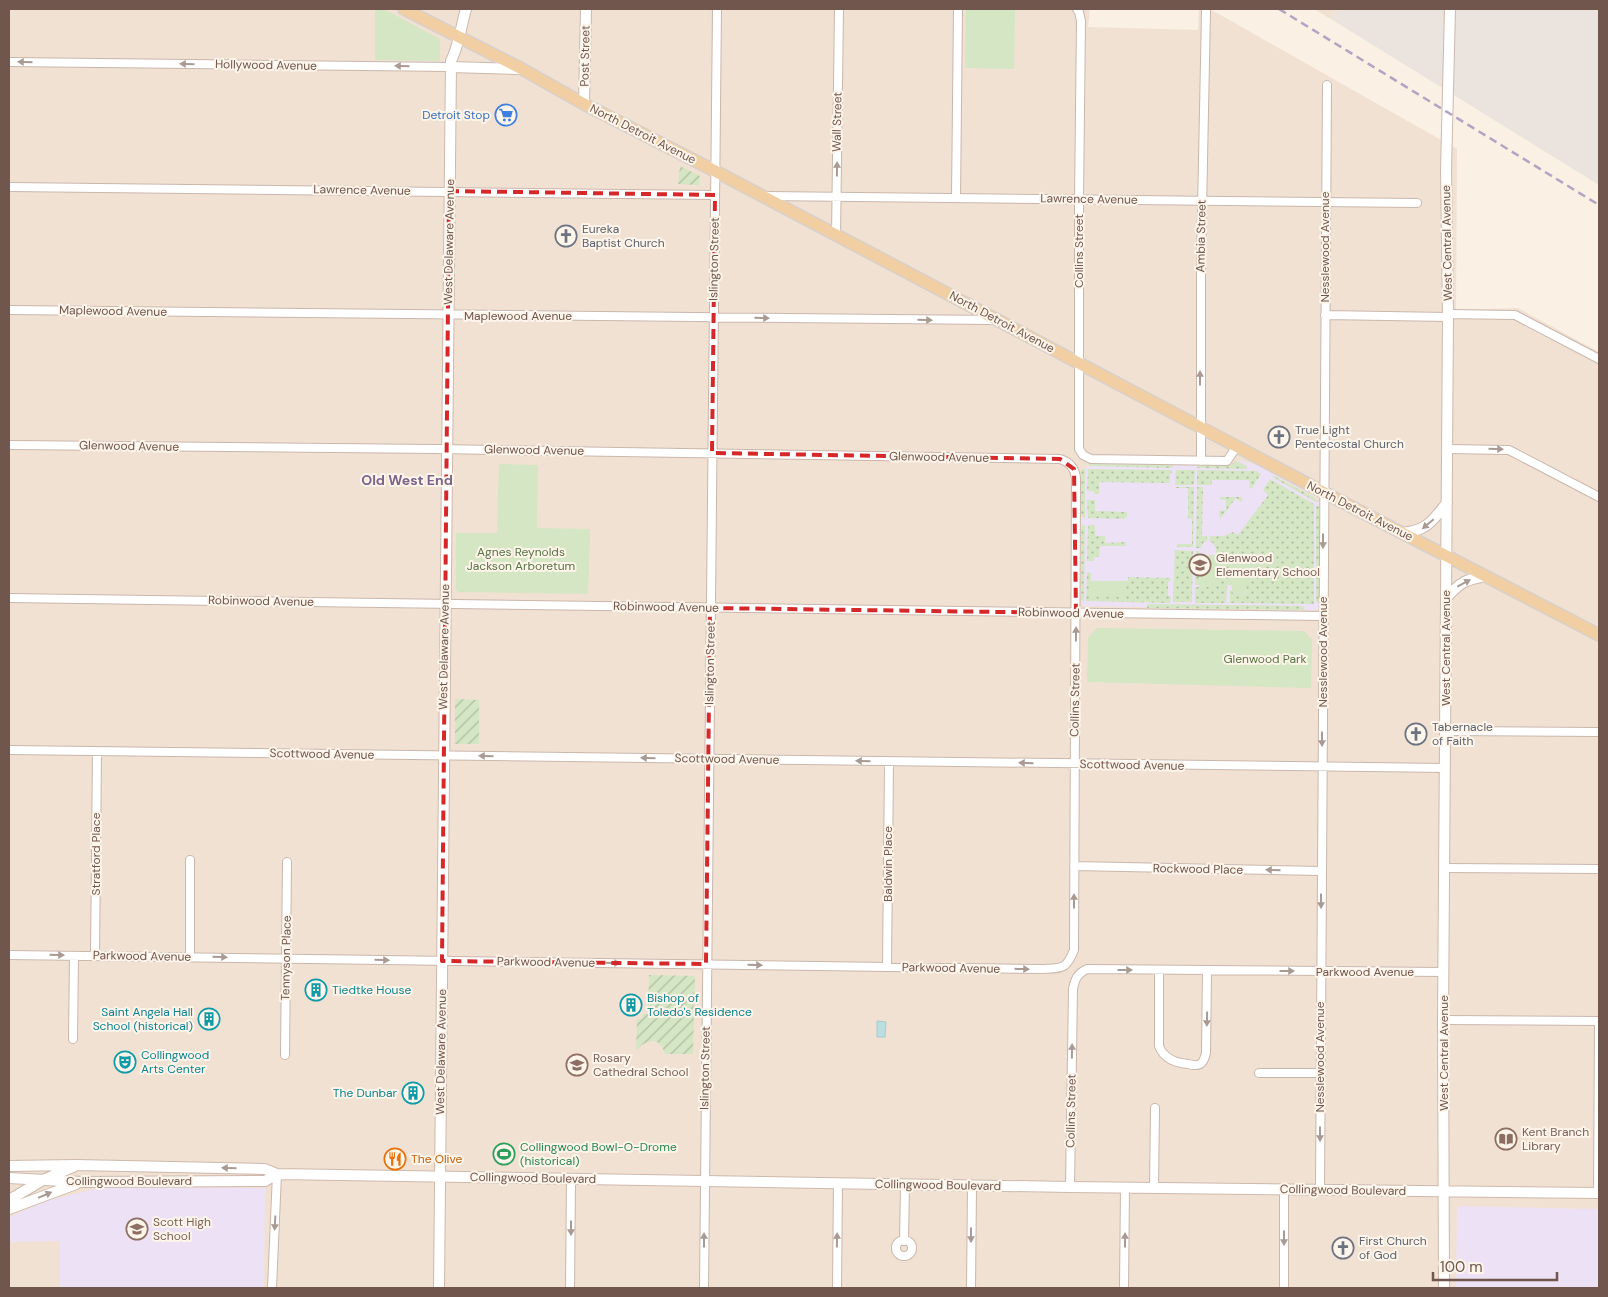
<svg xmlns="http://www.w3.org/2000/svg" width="1608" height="1297" font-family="'DM Sans',sans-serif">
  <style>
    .residential { fill: #f1e1d3 }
    .industrial { fill: #eae3de }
    .education { fill: #ede1f6 }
    .grass { fill: url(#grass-dots) }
    .park { fill: #d4e6c4 }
    .garden { fill: url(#garden-furrows) }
    .water { fill: #bbdee1; stroke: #a2ced2 }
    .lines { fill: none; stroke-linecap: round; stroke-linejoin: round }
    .street-casing { stroke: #cab7ac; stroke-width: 10 }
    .secondary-casing { stroke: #ceb9ac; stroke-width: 12 }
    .primary-casing { stroke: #d7d0cd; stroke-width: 14 }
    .street { stroke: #fff; stroke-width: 8 }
    .secondary { stroke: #fff; stroke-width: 10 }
    .primary { stroke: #f2cfa2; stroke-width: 11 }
    .rail { stroke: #b2a4c2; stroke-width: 2.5; stroke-dasharray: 8 5; stroke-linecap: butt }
    .oneway { fill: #a99a94 }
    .marked { fill: none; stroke: #d62828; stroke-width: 4; stroke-dasharray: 10 6; stroke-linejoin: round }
    .labels { text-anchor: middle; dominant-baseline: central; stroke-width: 4; stroke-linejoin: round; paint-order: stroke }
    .street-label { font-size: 12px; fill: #70564c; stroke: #fdf4ea }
    .shop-label { font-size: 12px; fill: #366cbe; stroke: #fdf4ea; text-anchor: end }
    .worship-label { font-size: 12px; fill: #5b616d; stroke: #fdf4ea; text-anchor: start }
    .park-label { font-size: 12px; fill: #577445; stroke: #fdf4ea }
    .education-label { font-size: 12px; fill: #785e54; stroke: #fdf4ea; text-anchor: start }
    .culture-label { font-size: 12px; fill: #0d838f; stroke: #fdf4ea; text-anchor: start }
    .leisure-label { font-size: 12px; fill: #27864d; stroke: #fdf4ea; text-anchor: start }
    .food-label { font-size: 12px; fill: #c56008; stroke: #fdf4ea; text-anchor: start }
    .neighbourhood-label { font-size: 14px; font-weight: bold; fill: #7b648c; stroke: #fdf4ea }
  </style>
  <defs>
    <pattern id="grass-dots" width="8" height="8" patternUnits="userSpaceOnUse" patternTransform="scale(1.25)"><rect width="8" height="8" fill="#d4e6c4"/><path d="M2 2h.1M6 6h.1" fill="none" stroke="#b0bda1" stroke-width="1.8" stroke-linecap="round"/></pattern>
    <pattern id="garden-furrows" width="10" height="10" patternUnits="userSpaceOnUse" patternTransform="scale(1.25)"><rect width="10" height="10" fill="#d4e6c4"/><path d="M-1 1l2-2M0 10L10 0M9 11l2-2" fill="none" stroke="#b0bda1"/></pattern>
  </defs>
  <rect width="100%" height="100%" fill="#faf0e4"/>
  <path class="residential" d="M9 9H1090L1088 27 1198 30 1199 9H1210L1457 149 1456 310 1518 308 1599 352V1288H9Z
    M1314 9H1337L1331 19Z"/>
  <path class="industrial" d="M1337 9H1599V185L1331 19Z"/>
  <path class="education" d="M1240 460 1258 466 1312 496 1319 502V608L1317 610 1083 606 1081 600V470L1089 466V464L1229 466Z
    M103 1187 265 1188 264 1288H60V1241L9 1242V1217L50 1200Z
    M1457 1206 1599 1209V1288H1456Z"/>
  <path class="grass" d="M1236 461 1247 466 1246 469 1197 468 1199 465 1229 466Z
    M1089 464H1091L1173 465 1172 468 1089 466Z
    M1085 468V519L1081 515V470Z
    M1088 469 1172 470V473L1170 474V483L1099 482V494H1094V491H1087Z
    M1176 470H1195L1194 485H1175Z
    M1197 470 1256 471 1261 474 1252 488H1250L1249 480H1212V485H1197Z
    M1274 476 1312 496 1319 502H1316L1272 477Z
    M1270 479 1314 504V604L1230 603V590L1241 596 1245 593 1231 567 1232 585H1227L1226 603H1195V587H1216V548L1213 543 1209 541 1210 536H1224L1233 532 1238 535 1268 495 1263 490Z
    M1176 487H1194L1193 547H1177V544H1192V519L1188 518V488H1176Z
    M1197 487H1203L1202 536H1207V541L1203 543 1201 548H1196Z
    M1220 497H1241L1243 500 1241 502 1236 498 1220 519 1219 511 1226 510V500L1220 499Z
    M1087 500H1095V511L1127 512V517H1125V519L1088 518Z
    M1316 506H1319V602H1316Z
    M1085 525 1084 601 1081 600V530L1082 526Z
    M1088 525H1095V536H1105V543L1126 542V546H1100L1099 557H1094V561H1087Z
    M1175 550 1193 551 1192 602H1173Z
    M1196 551H1199V585H1195Z
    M1087 572 1091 573V581L1123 597 1124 581H1128V577L1171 578 1170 581 1168 582V596H1171L1170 603 1086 601Z
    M1147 604 1304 606V610L1147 608Z"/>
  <path class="park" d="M375 9H384L440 39V61L375 60Z
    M966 9H1015L1014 69 965 68Z
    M499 464 538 465 537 528 590 529 588 594 458 592 456 590V533H497Z
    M1199 555H1216V587H1199Z
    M1237 562 1249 563 1252 568 1251 576 1247 579 1246 591 1241 596 1235 595 1232 592 1231 567 1233 564Z
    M1090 581H1124V597H1090Z
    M1097 628 1304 631 1312 640 1311 688 1087 682 1088 638Z"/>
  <path class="garden" d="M680 166 700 176 699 185 678 184Z
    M455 699 479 700V744H455Z
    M649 975 695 976 693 1054H665C660 1036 647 1039 636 1050L637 1019H642V1014H648Z"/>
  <path class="water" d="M877 1021 886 1022 885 1037H877Z"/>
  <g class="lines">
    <g class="street-casing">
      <path id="street" d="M1077 9 1079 12 1081 21 1079 199V449L1083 455 1091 459 1227 461 1237 446
        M9 62 451 67
        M9 187 715 195
        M765 196 1417 203
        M956 198 958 9
        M836 235 839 9
        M9 310 994 320
        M1448 314 1515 315 1599 359
        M1325 315 1448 317
        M9 445 437 449 1060 459C1070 462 1075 468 1076 478L1074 950C1066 970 1062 968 1042 969L9 955
        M1447 449 1509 450 1599 497
        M1201 461V260L1206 11
        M9 598 1323 616
        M1445 731 1599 732
        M9 750 1445 768
        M1074 866 1321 871
        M1444 868 1599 869
        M95 956 97 752
        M190 957V860
        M887 967 889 762
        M1159 970V1046C1164 1059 1175 1063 1188 1064 1192 1065 1197 1066 1200 1064 1204 1062 1205 1057 1206 1053L1207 970
        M1443 1020 1599 1021
        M73 1039 74 956
        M285 1055 287 862
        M1259 1073H1320
        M1070 1187 1073 989C1075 979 1077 974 1087 969L1444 972
        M1154 1188 1155 1108
        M1320 1190 1327 85
        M1598 1193 1599 1021
        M896 1248a8 8 0 1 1 16 0a8 8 0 1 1-16 0Z
        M904 1241 905 1184
        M272 1288 277 1174
        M570 1288 571 1179
        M704 1288 717 9
        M837 1288 838 1183
        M971 1288 972 1186
        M1124 1288 1125 1188
        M1284 1288V1190"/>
    </g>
    <g class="secondary-casing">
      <path id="secondary" d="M451 67 520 69
        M584 104 586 9
        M1402 533C1428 530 1431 522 1447 503
        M1446 598C1461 582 1464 580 1485 576
        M9 1166 76 1165 265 1169 277 1174 1070 1187 1599 1193
        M9 1178 82 1182 265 1181 277 1174
        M9 1200 43 1180 73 1167
        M9 1209 76 1184
        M439 1288 451 61C459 45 461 26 466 9
        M1444 1288 1443 1020 1448 317 1446 170 1450 9"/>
    </g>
    <g class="primary-casing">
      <path id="primary" d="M404 9 522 69 584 104 715 171 1323 492 1599 635"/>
    </g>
    <use href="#street" class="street"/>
    <use href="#secondary" class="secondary"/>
    <use href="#primary" class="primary"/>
    <path class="rail" d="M1279 9 1599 205"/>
  </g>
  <defs><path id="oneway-solid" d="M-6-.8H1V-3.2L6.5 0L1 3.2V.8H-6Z" transform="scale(1.25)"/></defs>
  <g class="oneway">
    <use href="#oneway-solid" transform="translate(25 62) rotate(-179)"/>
    <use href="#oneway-solid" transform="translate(187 64) rotate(-179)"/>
    <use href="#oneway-solid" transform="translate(402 66) rotate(-179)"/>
    <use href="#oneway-solid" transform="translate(837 169) rotate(-89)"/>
    <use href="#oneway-solid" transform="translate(762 318) rotate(1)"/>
    <use href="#oneway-solid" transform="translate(925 320) rotate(1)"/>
    <use href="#oneway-solid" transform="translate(1200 378) rotate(-90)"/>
    <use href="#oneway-solid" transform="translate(1496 449) rotate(1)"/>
    <use href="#oneway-solid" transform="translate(1428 524) rotate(140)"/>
    <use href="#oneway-solid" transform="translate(1323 541) rotate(90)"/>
    <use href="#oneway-solid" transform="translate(1464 583) rotate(-28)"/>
    <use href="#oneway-solid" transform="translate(1076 634) rotate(-89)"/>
    <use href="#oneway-solid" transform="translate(1322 739) rotate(90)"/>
    <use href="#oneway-solid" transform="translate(486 756) rotate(-179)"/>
    <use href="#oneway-solid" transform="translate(648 758) rotate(-179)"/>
    <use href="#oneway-solid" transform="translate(863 761) rotate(-179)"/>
    <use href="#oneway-solid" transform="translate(1026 763) rotate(-179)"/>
    <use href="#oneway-solid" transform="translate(1273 870) rotate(-179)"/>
    <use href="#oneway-solid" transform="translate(1074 901) rotate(-90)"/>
    <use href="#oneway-solid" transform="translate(1321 901) rotate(90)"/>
    <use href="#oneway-solid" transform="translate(57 955) rotate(1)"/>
    <use href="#oneway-solid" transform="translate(220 957) rotate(1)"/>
    <use href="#oneway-solid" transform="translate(382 960) rotate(1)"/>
    <use href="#oneway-solid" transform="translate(613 963) rotate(1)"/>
    <use href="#oneway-solid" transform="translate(755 965) rotate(1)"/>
    <use href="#oneway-solid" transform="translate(1022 969) rotate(1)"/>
    <use href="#oneway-solid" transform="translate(1125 970)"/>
    <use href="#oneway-solid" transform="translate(1287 971)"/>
    <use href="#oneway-solid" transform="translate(1207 1019) rotate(91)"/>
    <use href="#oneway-solid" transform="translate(1072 1051) rotate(-89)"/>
    <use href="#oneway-solid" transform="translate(1320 1134) rotate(90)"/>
    <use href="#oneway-solid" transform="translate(229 1168) rotate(-179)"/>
    <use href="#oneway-solid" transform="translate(45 1195) rotate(-23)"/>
    <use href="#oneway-solid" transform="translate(275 1223) rotate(93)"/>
    <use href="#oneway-solid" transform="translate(571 1228) rotate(90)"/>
    <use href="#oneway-solid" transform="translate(971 1235) rotate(90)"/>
    <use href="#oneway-solid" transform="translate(1284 1238) rotate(90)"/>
    <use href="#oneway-solid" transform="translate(704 1240) rotate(-90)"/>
    <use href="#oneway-solid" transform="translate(837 1240) rotate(-89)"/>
    <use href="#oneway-solid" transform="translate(1125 1240) rotate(-90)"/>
  </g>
  <path class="marked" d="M449 191 715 195 712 453 1060 459 1074 469 1076 613 710 608 706 964 442 961Z"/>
  <defs>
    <g id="supermarket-ring" transform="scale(1.125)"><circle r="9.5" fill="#fdf4ea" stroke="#3f7fe0" stroke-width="1.5"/><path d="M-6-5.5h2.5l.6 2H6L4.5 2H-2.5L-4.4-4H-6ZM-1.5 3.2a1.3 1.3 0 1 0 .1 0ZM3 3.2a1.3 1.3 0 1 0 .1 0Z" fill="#3f7fe0"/></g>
    <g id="church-ring" transform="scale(1.125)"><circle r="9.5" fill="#fdf4ea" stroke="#6b7280" stroke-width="1.5"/><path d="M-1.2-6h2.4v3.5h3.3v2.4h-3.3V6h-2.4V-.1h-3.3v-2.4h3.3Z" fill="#6b7280"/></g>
    <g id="school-ring" transform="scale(1.125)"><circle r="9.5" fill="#fdf4ea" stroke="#8d6e63" stroke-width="1.5"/><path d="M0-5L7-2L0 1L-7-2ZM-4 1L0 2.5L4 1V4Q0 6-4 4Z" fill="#8d6e63"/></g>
    <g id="building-ring" transform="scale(1.125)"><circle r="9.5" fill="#fdf4ea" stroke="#0f9aa8" stroke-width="1.5"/><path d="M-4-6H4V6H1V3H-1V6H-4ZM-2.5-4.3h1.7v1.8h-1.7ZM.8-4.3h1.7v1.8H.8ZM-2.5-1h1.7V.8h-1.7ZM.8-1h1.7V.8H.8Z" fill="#0f9aa8"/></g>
    <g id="theatre-ring" transform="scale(1.125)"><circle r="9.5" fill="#fdf4ea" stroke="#0f9aa8" stroke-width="1.5"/><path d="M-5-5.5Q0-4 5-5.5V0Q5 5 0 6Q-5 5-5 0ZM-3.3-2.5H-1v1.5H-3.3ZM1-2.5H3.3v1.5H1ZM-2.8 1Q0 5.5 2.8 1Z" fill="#0f9aa8"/></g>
    <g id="library-ring" transform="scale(1.125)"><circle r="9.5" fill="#fdf4ea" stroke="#8d6e63" stroke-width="1.5"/><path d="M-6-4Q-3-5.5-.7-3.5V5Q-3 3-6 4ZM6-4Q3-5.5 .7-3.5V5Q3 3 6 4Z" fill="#8d6e63"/></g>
    <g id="stadium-ring" transform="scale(1.125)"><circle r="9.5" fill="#fdf4ea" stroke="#2e9e5b" stroke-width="1.5"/><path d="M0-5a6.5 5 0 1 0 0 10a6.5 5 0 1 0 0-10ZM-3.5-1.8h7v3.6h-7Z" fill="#2e9e5b"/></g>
    <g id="restaurant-ring" transform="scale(1.125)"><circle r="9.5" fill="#fdf4ea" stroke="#e8710a" stroke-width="1.5"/><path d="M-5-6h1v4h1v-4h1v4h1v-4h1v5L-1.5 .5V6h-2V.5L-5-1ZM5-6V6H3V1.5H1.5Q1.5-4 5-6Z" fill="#e8710a"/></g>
  </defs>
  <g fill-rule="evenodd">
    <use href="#supermarket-ring" x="506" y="115"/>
    <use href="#church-ring" x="566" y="236"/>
    <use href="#church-ring" x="1279" y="437"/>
    <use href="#school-ring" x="1200" y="565"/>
    <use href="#church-ring" x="1416" y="734"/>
    <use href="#building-ring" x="316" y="990"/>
    <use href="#building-ring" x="631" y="1005"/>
    <use href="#building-ring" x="209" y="1019"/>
    <use href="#theatre-ring" x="125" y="1062"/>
    <use href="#school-ring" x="577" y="1065"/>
    <use href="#building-ring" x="413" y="1093"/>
    <use href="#library-ring" x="1506" y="1139"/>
    <use href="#stadium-ring" x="504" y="1154"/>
    <use href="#restaurant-ring" x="395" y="1159"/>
    <use href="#school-ring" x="137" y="1229"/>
    <use href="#church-ring" x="1343" y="1248"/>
  </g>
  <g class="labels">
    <g class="street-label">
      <text transform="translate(585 56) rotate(-89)">Post Street</text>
      <text transform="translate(266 65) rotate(1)">Hollywood Avenue</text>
      <text transform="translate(837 122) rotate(-89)">Wall Street</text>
      <text transform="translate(643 134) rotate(27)">North Detroit Avenue</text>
      <text transform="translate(362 190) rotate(1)">Lawrence Avenue</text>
      <text transform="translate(1089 199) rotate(1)">Lawrence Avenue</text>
      <text transform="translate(1201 236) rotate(-89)">Ambia Street</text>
      <text transform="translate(449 242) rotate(-89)">West Delaware Avenue</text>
      <text transform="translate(1447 243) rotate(-91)">West Central Avenue</text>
      <text transform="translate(1325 247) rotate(-90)">Nesslewood Avenue</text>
      <text transform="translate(1079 251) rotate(-90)">Collins Street</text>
      <text transform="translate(714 259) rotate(-89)">Islington Street</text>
      <text transform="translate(113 311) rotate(1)">Maplewood Avenue</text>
      <text x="518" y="316">Maplewood Avenue</text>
      <text transform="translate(1002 322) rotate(28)">North Detroit Avenue</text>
      <text transform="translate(129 446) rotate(1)">Glenwood Avenue</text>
      <text transform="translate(534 450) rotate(1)">Glenwood Avenue</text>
      <text transform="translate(939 457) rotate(1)">Glenwood Avenue</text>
      <text transform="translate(1360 511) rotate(27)">North Detroit Avenue</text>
      <text transform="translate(261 601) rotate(1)">Robinwood Avenue</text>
      <text transform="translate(666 607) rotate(1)">Robinwood Avenue</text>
      <text transform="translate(1071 613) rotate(1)">Robinwood Avenue</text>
      <text transform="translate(444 647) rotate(-89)">West Delaware Avenue</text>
      <text transform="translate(1446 648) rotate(-90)">West Central Avenue</text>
      <text transform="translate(1323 652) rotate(-90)">Nesslewood Avenue</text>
      <text transform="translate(710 663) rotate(-89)">Islington Street</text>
      <text transform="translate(1075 700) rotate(-89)">Collins Street</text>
      <text transform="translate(322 754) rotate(1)">Scottwood Avenue</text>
      <text transform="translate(727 759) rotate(1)">Scottwood Avenue</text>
      <text transform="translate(1132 765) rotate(1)">Scottwood Avenue</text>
      <text transform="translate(96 854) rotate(-90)">Stratford Place</text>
      <text transform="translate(888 864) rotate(-90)">Baldwin Place</text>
      <text transform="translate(1198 869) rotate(1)">Rockwood Place</text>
      <text transform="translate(142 956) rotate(1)">Parkwood Avenue</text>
      <text transform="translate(286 958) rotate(-89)">Tennyson Place</text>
      <text transform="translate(546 962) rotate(1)">Parkwood Avenue</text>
      <text transform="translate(951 968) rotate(1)">Parkwood Avenue</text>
      <text x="1365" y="972">Parkwood Avenue</text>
      <text transform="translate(441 1052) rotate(-89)">West Delaware Avenue</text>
      <text transform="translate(1444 1053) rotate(-90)">West Central Avenue</text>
      <text transform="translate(1320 1057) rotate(-90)">Nesslewood Avenue</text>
      <text transform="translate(705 1068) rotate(-89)">Islington Street</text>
      <text transform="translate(1071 1111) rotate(-89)">Collins Street</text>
      <text transform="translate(533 1178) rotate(1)">Collingwood Boulevard</text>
      <text x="129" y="1181">Collingwood Boulevard</text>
      <text transform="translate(938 1185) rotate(1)">Collingwood Boulevard</text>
      <text transform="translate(1343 1190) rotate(1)">Collingwood Boulevard</text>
    </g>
    <g class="shop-label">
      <text x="490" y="115">Detroit Stop</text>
    </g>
    <g class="worship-label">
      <text x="582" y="229">Eureka<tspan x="582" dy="14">Baptist Church</tspan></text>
      <text x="1295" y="430">True Light<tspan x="1295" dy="14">Pentecostal Church</tspan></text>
      <text x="1432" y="727">Tabernacle<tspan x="1432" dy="14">of Faith</tspan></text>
      <text x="1359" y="1241">First Church<tspan x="1359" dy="14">of God</tspan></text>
    </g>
    <g class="park-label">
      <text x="521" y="552">Agnes Reynolds<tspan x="521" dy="14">Jackson Arboretum</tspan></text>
      <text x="1265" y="659">Glenwood Park</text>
    </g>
    <g class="education-label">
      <text x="1216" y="558">Glenwood<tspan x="1216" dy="14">Elementary School</tspan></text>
      <text x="593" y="1058">Rosary<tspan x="593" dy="14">Cathedral School</tspan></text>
      <text x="1522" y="1132">Kent Branch<tspan x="1522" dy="14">Library</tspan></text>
      <text x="153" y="1222">Scott High<tspan x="153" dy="14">School</tspan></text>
    </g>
    <g class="culture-label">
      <text x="332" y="990">Tiedtke House</text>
      <text x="647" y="998">Bishop of<tspan x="647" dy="14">Toledo's Residence</tspan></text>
      <text x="193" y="1012" text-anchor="end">Saint Angela Hall<tspan x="193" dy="14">School (historical)</tspan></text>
      <text x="141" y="1055">Collingwood<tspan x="141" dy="14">Arts Center</tspan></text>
      <text x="397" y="1093" text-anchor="end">The Dunbar</text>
    </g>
    <g class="leisure-label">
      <text x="520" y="1147">Collingwood Bowl-O-Drome<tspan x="520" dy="14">(historical)</tspan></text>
    </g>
    <g class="food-label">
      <text x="411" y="1159">The Olive</text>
    </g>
    <g class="neighbourhood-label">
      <text x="407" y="480">Old West End</text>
    </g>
  </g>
  <rect width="1608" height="1297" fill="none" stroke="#70564c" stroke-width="20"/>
  <path d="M1433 1272v8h124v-8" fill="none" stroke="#70564c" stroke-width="2.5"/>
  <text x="1440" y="1272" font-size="15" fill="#70564c" stroke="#fdf4ea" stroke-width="4" paint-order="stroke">100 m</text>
</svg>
